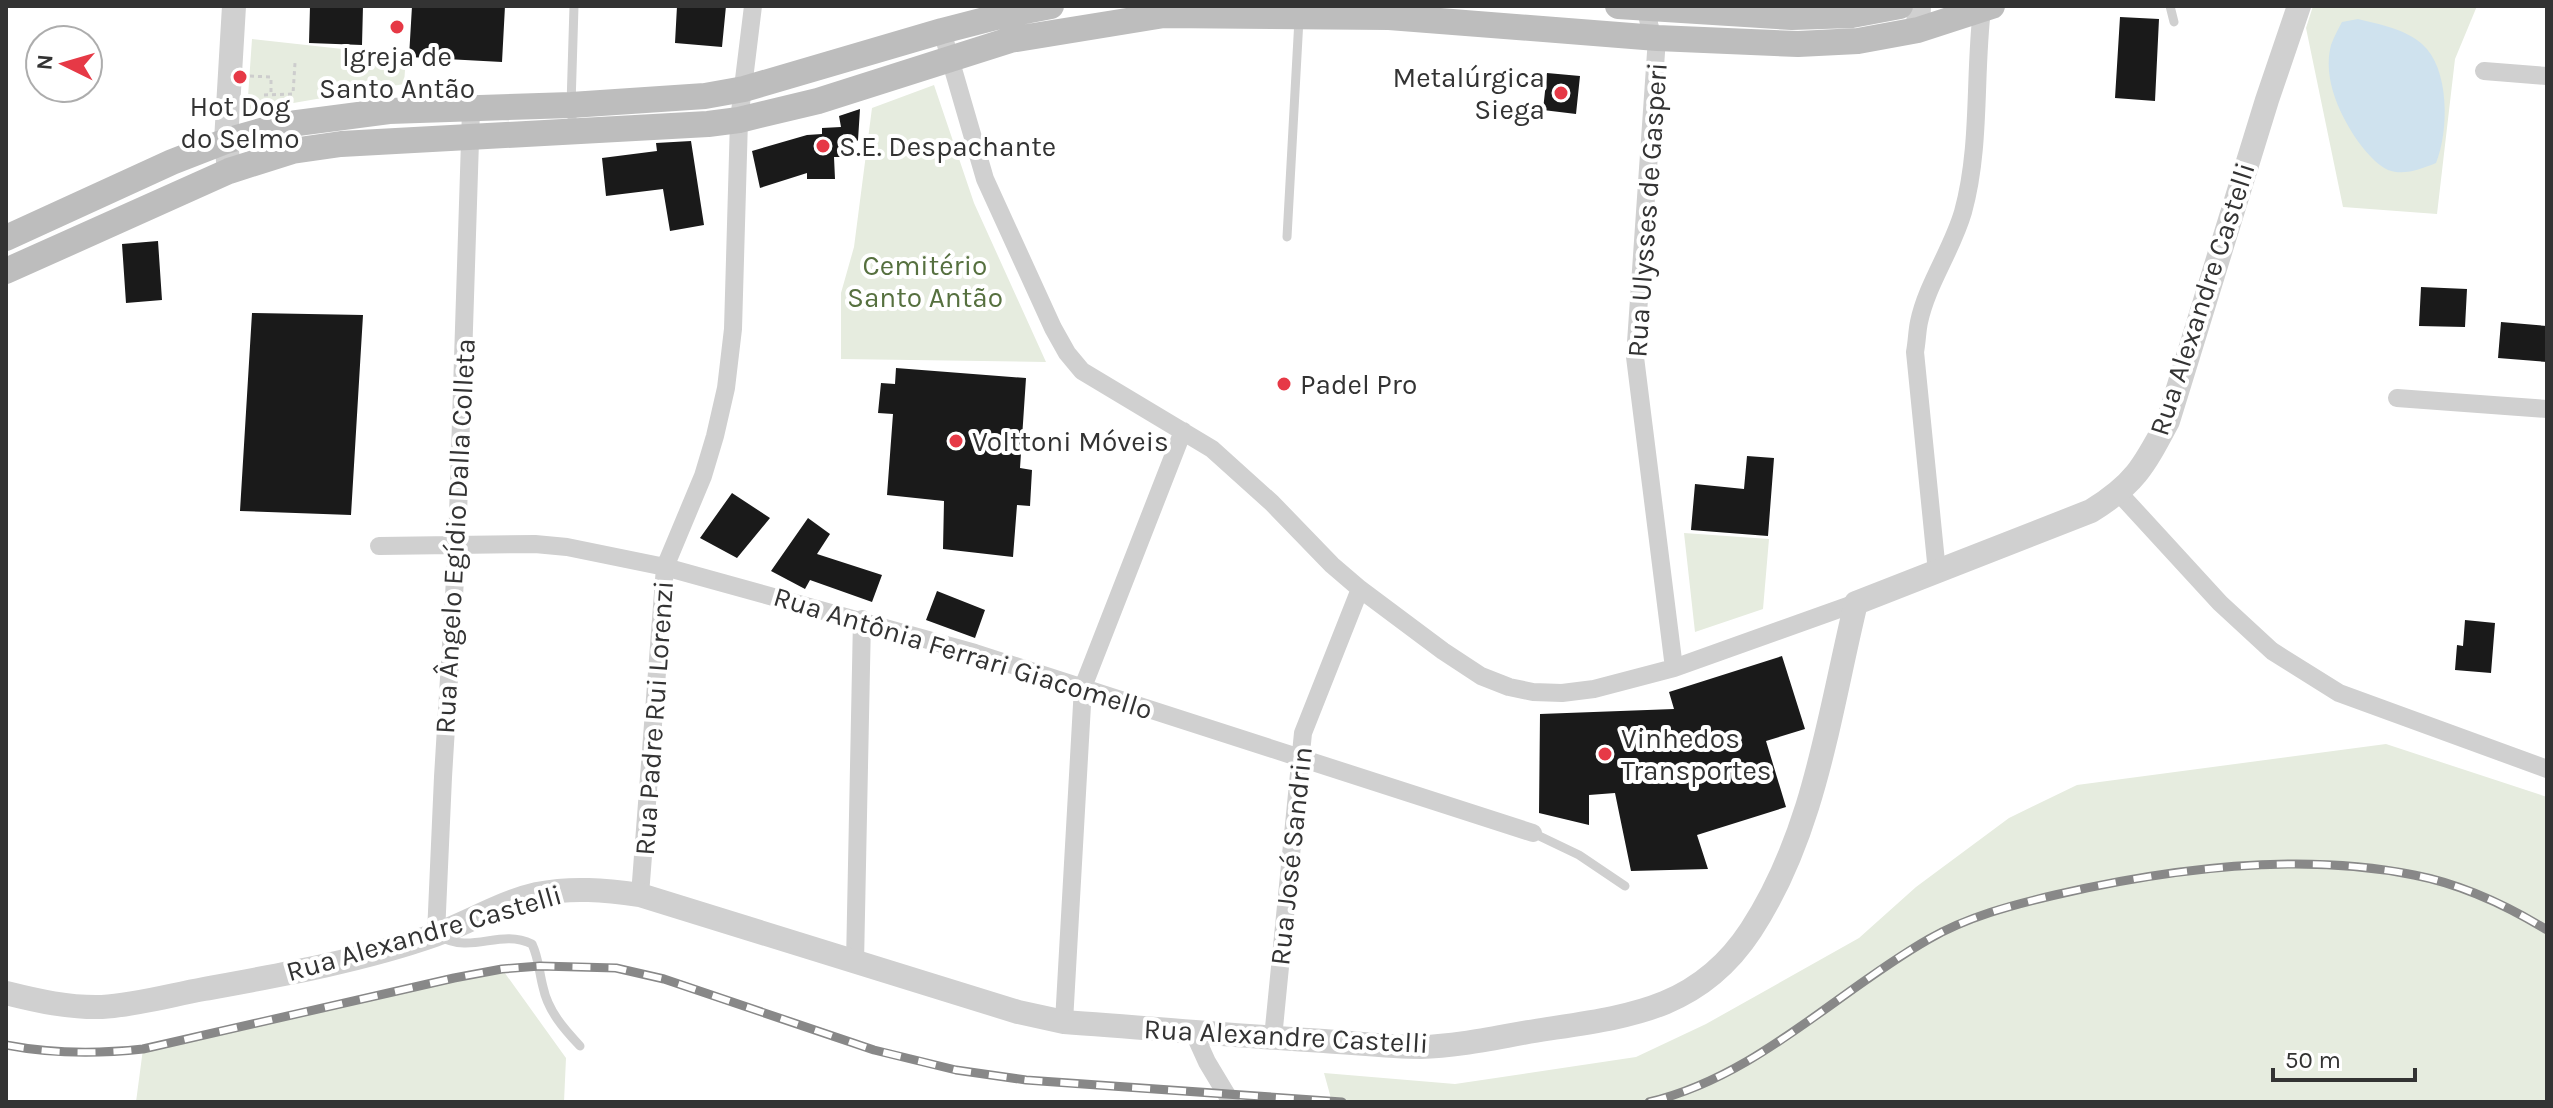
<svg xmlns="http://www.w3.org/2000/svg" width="2553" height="1108" font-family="Karla,sans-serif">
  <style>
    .green { fill: #e6ecdf }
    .water { fill: #cfe2ee }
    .building { fill: #1a1a1a }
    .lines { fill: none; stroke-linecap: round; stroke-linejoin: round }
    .path { stroke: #cdcdcd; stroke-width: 3; stroke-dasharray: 4 4; stroke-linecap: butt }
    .service { stroke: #d0d0d0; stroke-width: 9 }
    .minor { stroke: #d0d0d0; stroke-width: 18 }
    .tertiary { stroke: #d0d0d0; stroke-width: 24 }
    .secondary { stroke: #bdbdbd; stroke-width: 26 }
    .rail-casing { stroke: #888; stroke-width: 9 }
    .rail { stroke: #fff; stroke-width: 6; stroke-dasharray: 18; stroke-linecap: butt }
    .poi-dot { fill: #e63946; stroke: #fff; stroke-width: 3 }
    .labels { text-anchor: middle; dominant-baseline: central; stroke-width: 8; stroke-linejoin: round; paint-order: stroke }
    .poi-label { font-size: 28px; fill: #333; stroke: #fff; text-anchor: start }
    .street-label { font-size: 28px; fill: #333; stroke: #fff }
    .park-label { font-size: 28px; fill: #56703f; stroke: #fff }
  </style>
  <rect width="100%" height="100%" fill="#fff"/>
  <path class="green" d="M2313 6H2477L2455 59 2437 214 2343 207 2306 28Z
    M252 39 406 56 404 84 247 111Z
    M934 85 974 203 1046 362 841 359V293L854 247 872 108Z
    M1684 533 1769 539 1763 609 1695 632Z
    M2386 744 2547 797V1102H1332L1324 1073 1455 1084 1636 1057 1706 1024 1859 938 1916 887 2009 818 2077 785Z
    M502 969 566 1058 564 1102H136L143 1049Z"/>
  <path class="water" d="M2358 19C2379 24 2405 29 2422 44 2450 68 2449 132 2436 163 2421 169 2404 176 2388 170 2377 165 2367 153 2360 144 2341 118 2322 79 2331 45 2334 37 2338 29 2342 22Z"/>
  <path class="building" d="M310 6H363L362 45 309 43Z
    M412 6H505L502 62 409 57Z
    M677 6H726L722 47 675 43Z
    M2120 17 2159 19 2155 101 2115 98Z
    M1547 73 1580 76 1576 114 1543 110Z
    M860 109 858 140 853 146 840 149V157H834L835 179H807V173L760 188 752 151 807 135 822 134V128L841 127 839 116Z
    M691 141 704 225 670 231 663 189 606 196 602 158 657 151 656 143Z
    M158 241 162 300 126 303 122 244Z
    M2421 287 2467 289 2465 327 2419 326Z
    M252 313 363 315 351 515 240 511Z
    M2501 322 2547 326V362L2498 358Z
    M896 368 1026 378 1020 468 1032 470 1030 506 1017 505 1013 557 943 549 944 501 887 495 893 414 878 413 881 383 895 384Z
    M1747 456 1774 458 1768 536 1691 530 1695 484 1744 489Z
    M732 493 770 518 737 558 700 538Z
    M808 518 830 534 817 554 882 575 872 602 810 580 805 589 771 571Z
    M937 591 985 610 975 638 926 620Z
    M2465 620 2495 623 2491 673 2455 670 2457 645 2463 646Z
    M1782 656 1805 729 1766 741 1786 807 1697 835 1708 869 1631 871 1615 793 1589 795V825L1539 813 1540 714 1674 709 1669 692Z"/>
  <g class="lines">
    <path class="path" d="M250 76 271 77V95
      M264 95 293 94 295 63"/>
    <path class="service" d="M2170 6 2174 22
      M573 130 571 105 574 6
      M1287 237 1299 19
      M1533 833 1579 855 1625 886
      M439 936C473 955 499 928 532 944 539 959 539 972 543 987 548 1011 564 1029 580 1046"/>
    <path class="minor" d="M1660 6 1648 19 1650 28 1657 38 1635 357 1674 668
      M942 31 985 179 1053 328 1067 353 1082 371 1212 449 1272 503 1332 565 1360 589 1443 651 1481 676 1509 687 1533 692 1562 693 1594 689 1674 668 1856 603
      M2484 71 2547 76
      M2397 398 2547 409
      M2119 493 2220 603 2272 651 2339 693 2547 769
      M379 546 535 544 567 547 665 567 975 653 1533 833
      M1937 572 1915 352C1917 342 1917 331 1919 322 1927 284 1952 250 1963 212 1981 147 1974 76 1982 9
      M640 895 665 567 703 476 715 436 726 388 733 329 739 120 753 6
      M436 934 443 777 457 546 471 110
      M855 963 862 619
      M1064 1022 1083 687 1183 431
      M1193 1031 1207 1062 1231 1102
      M1273 1038 1303 733 1360 589"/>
    <path class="tertiary" d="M1918 30 1919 6
      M229 171 226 141 234 6
      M6 993C38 1001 69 1008 102 1007 136 1005 171 995 204 989 281 975 361 961 435 935 470 922 502 902 537 894 572 887 605 890 640 895L1018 1012 1064 1022C1151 1028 1238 1036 1324 1041 1356 1043 1389 1047 1421 1047 1463 1046 1506 1035 1547 1029 1632 1016 1700 1008 1751 930 1815 832 1829 714 1856 603L2091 511C2135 484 2144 466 2168 421L2267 100 2299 6"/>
    <path class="secondary" d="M1618 6 1792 17 1852 15 1900 6
      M6 238 172 162 226 141 282 125 389 111 571 105 705 96 744 89 942 31 1004 15 1051 6
      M6 271 229 171 292 151 341 144 708 124 739 120 818 101 1010 40 1164 15 1389 17 1657 38 1798 44 1858 41 1918 30 1992 6"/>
    <g class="rail-casing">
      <path id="rail" d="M6 1045C53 1054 96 1054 143 1049L454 978 502 969 540 966 616 968 664 979 874 1050 956 1070 1026 1080 1342 1102
        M1649 1102C1756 1077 1836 992 1929 939 1967 917 2012 905 2055 895 2167 869 2300 852 2414 875 2461 884 2506 905 2547 930"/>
    </g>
    <use href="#rail" class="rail"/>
  </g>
  <g class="poi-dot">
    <circle cx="397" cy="27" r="8"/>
    <circle cx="240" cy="77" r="8"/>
    <circle cx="1561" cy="93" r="8"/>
    <circle cx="823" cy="146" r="8"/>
    <circle cx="1284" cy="384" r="8"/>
    <circle cx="956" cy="441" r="8"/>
    <circle cx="1605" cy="754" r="8"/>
  </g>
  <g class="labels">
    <g class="poi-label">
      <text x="397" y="56" text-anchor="middle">Igreja de<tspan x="397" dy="32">Santo Antão</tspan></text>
      <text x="1545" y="77" text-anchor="end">Metalúrgica<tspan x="1545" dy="32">Siega</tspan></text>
      <text x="240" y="106" text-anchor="middle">Hot Dog<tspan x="240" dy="32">do Selmo</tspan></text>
      <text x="839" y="146">S.E. Despachante</text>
      <text x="1300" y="384">Padel Pro</text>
      <text x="972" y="441">Volttoni Móveis</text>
      <text x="1621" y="738">Vinhedos<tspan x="1621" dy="32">Transportes</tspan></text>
    </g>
    <g class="street-label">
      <text transform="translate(1647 210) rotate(-86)">Rua Ulysses de Gasperi</text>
      <text transform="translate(2202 299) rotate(-72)">Rua Alexandre Castelli</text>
      <text transform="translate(455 536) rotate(-87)">Rua Ângelo Egídio Dalla Colleta</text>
      <text transform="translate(963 653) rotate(17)">Rua Antônia Ferrari Giacomello</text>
      <text transform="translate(654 718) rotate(-86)">Rua Padre Rui Lorenzi</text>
      <text transform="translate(1291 856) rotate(-84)">Rua José Sandrin</text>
      <text transform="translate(424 933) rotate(-16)">Rua Alexandre Castelli</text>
      <text transform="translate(1286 1036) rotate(3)">Rua Alexandre Castelli</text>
    </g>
    <g class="park-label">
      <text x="925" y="265">Cemitério<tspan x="925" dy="32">Santo Antão</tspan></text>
    </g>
  </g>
  <rect width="2553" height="1108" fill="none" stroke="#333333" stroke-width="16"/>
  <g transform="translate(64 64) rotate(275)"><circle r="38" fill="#ffffff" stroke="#adadad" stroke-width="2"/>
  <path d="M0-6L14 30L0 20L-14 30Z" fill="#e63946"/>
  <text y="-12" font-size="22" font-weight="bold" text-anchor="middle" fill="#333333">N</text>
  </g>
  <path d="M2273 1068v12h142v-12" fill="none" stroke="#333333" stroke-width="4"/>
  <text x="2285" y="1068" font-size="24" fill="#333333" stroke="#ffffff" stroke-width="6" paint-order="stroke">50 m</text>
</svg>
